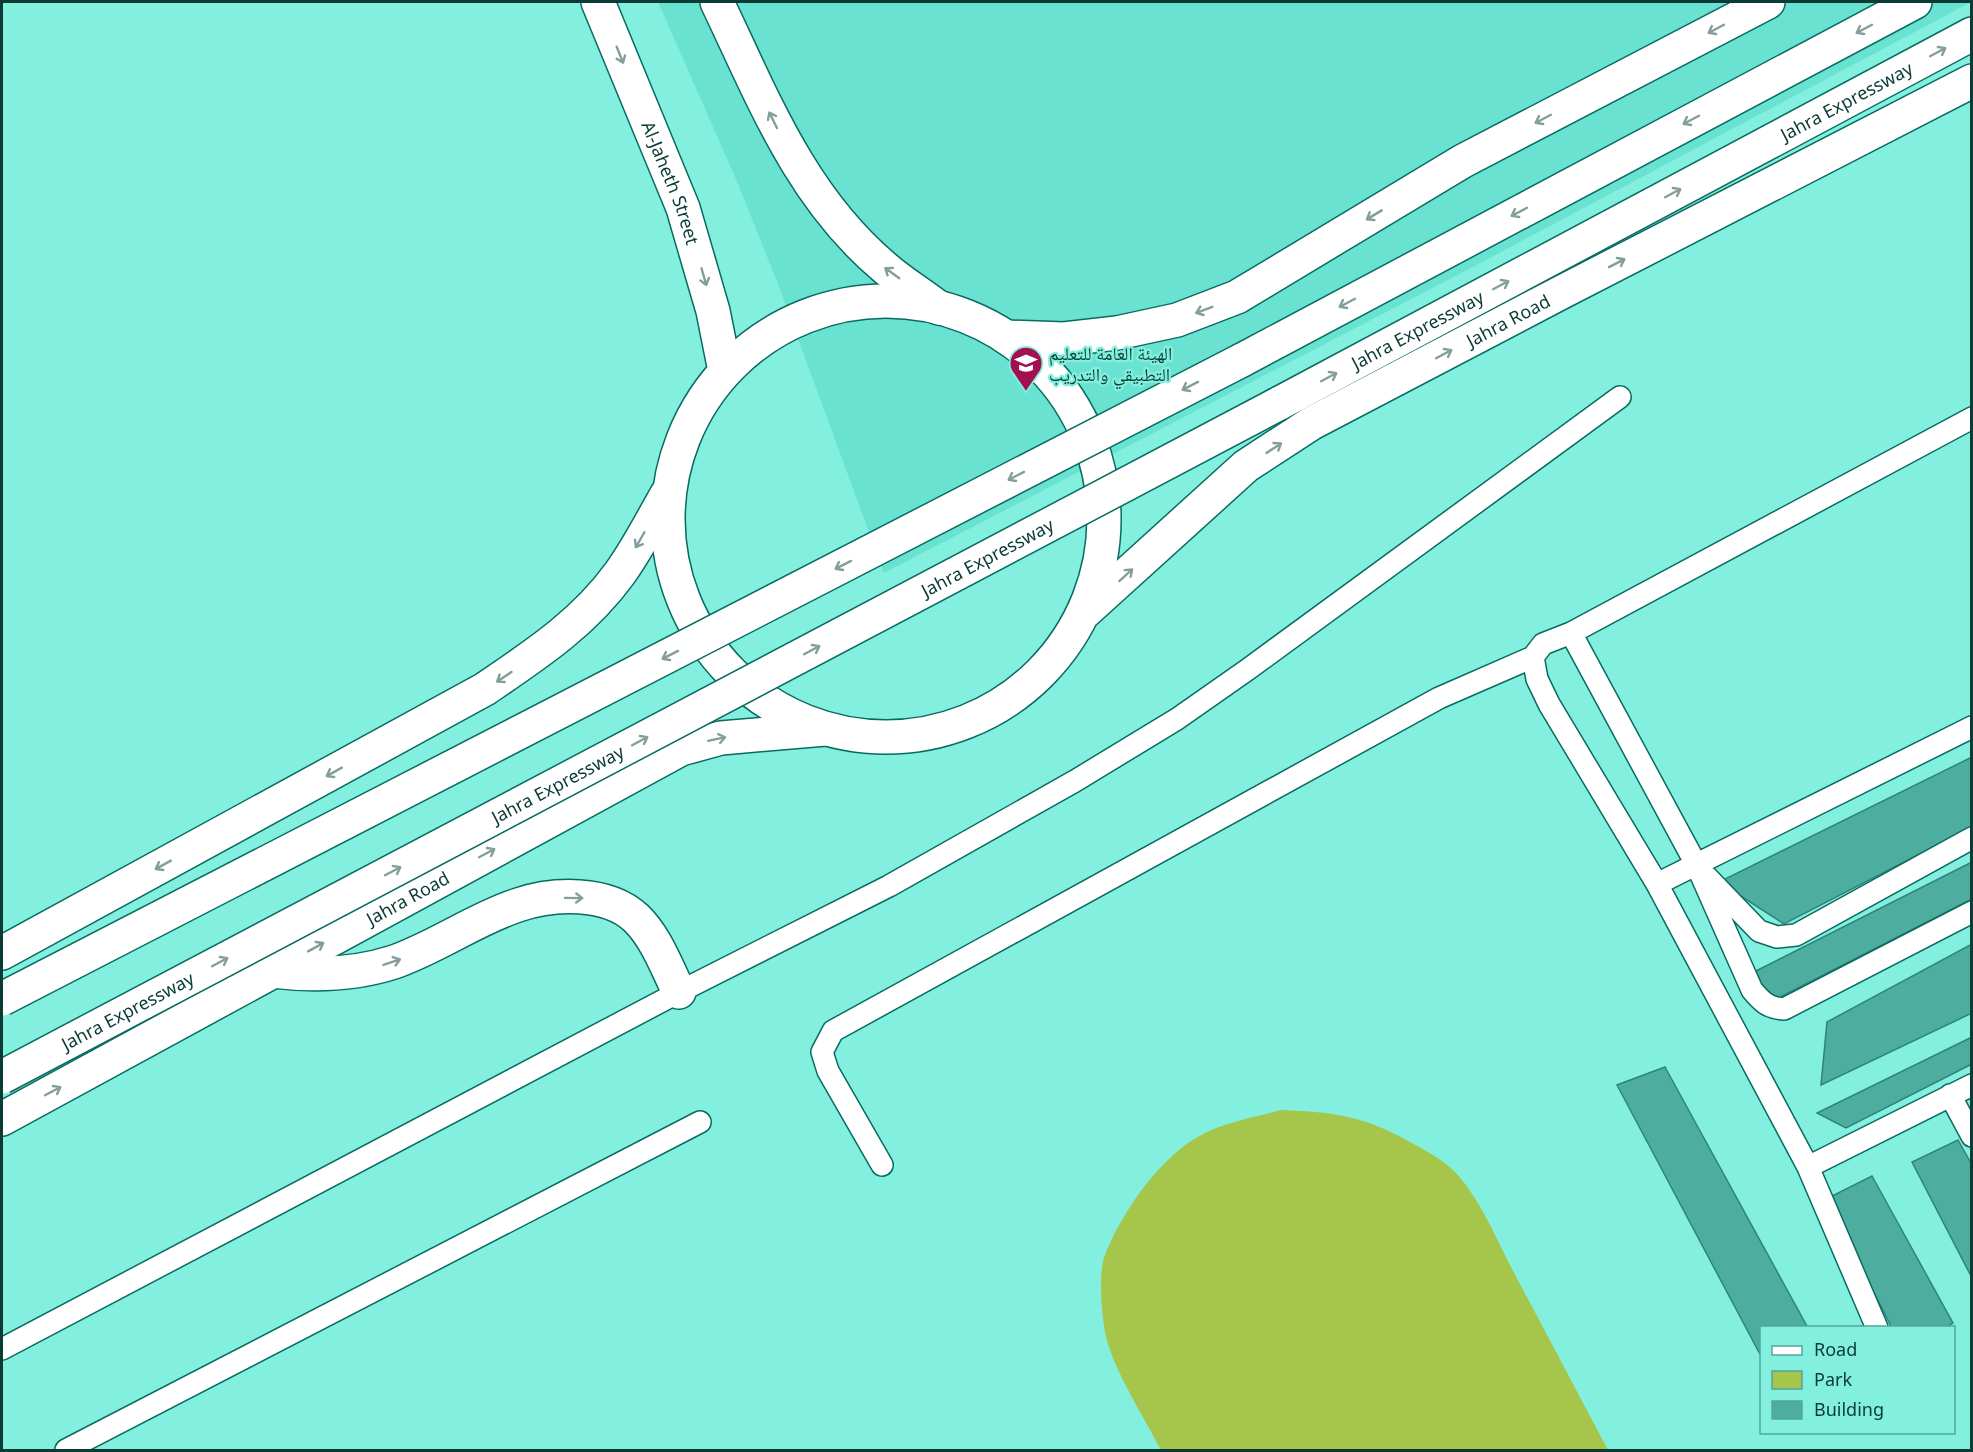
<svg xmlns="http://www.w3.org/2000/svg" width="1973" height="1452" font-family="'Noto Sans','Noto Naskh Arabic',sans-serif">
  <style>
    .built { fill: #6ae2d1 }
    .green { fill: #a5c54b }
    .building { fill: #4daea0; stroke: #2f8479; stroke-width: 1.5 }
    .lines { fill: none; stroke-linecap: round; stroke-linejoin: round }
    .service-casing { stroke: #086b60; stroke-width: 24 }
    .tertiary-casing { stroke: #086b60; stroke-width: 36 }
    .primary-casing { stroke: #086b60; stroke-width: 36 }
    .motorway-casing { stroke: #086b60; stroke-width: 36 }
    .service { stroke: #fff; stroke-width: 21 }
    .tertiary { stroke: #fff; stroke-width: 33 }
    .primary { stroke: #fff; stroke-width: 33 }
    .motorway { stroke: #fff; stroke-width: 33 }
    .motorway-bridge-casing { stroke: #086b60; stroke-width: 36; stroke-linecap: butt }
    .motorway-bridge { stroke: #fff; stroke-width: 33 }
    .oneway { stroke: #849e9a }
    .labels { text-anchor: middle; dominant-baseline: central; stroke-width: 4.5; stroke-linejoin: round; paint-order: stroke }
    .street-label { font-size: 18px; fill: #0a3c35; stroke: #83efde }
    .poi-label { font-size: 18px; fill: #0a3c35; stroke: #83efde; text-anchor: start }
  </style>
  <rect width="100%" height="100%" fill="#83efde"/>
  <path class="built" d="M658 2H1971L1469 269 884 573 778 284 736 179Z"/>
  <path class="green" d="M1281 1110C1335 1112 1364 1116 1412 1143 1426 1151 1442 1159 1454 1171 1479 1197 1495 1236 1512 1269 1544 1329 1576 1390 1608 1450H1161C1144 1417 1119 1379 1108 1344 1102 1325 1098 1276 1104 1258 1120 1214 1160 1156 1203 1134 1226 1122 1256 1117 1281 1110Z"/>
  <path class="building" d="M1972 757V827L1784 924 1719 882Z
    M1972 862V899L1776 999 1750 974Z
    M1972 944V1013L1821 1085 1827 1022Z
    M1972 1037V1064L1846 1128 1817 1113Z
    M1665 1067 1808 1328H1762V1358L1617 1085Z
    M1958 1140 1972 1165V1278L1912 1162Z
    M1872 1176 1953 1323 1945 1328H1892L1826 1199Z"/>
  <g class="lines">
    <g class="service-casing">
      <path id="service" d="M1571 633 1697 866 1752 990C1762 1002 1768 1008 1784 1009L1972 912
        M1707 877 1759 931 1777 937 1796 935 1972 838
        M1657 884 1972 727
        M1950 1095 1972 1136
        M882 1165 828 1071 822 1052 833 1031 1439 698 1533 657
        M1808 1167 1972 1085
        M1877 1328 1808 1167 1657 884 1549 704 1537 679 1533 657 1543 644 1571 633 1972 418
        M2 1349 679 992 889 886 1075 781 1177 719 1247 670 1620 397
        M66 1450 700 1122"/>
    </g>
    <g class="tertiary-casing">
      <g id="tertiary">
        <path id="s1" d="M598 2 683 208 713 311 725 371"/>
        <path d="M717 2C763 98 800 196 884 267 901 282 921 294 939 308"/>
      </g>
    </g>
    <g class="primary-casing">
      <g id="primary">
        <circle cx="886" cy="519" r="218"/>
        <path d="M1006 337 1064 339 1117 333 1177 320 1237 297 1463 161 1768 2"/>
        <path id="s2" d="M1086 611 1246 466 1312 423 1562 292 1972 81"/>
        <path d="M2 953 485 689C535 655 584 623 620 573 638 548 652 520 667 494"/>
        <path d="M272 971C313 976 354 975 394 962 437 947 475 919 518 905 553 893 607 891 636 918 656 937 667 968 679 992"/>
        <path id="s3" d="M2 1119 681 749 721 738 825 729"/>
      </g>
    </g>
    <g class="motorway-casing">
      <g id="motorway">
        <path d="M1242 360 1915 2"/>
        <path id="s4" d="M1278 404 1972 34"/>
      </g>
    </g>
    <use href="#service" class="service"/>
    <use href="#tertiary" class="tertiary"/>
    <use href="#primary" class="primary"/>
    <use href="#motorway" class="motorway"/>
    <g class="motorway-bridge-casing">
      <g id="motorway-bridge">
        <path d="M2 999 1242 360"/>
        <path id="s5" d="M2 1077 1278 404"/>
      </g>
    </g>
    <use href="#motorway-bridge" class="motorway-bridge"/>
  </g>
  <defs><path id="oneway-shaft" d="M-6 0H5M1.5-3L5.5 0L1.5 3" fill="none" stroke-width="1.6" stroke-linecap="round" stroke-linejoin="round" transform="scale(1.5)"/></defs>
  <g class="oneway">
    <use href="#oneway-shaft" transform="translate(1716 29) rotate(152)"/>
    <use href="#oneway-shaft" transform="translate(1864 29) rotate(152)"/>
    <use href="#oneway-shaft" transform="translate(1938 52) rotate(-28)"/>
    <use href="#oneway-shaft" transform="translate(620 55) rotate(68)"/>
    <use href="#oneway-shaft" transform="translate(1543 119) rotate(152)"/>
    <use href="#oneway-shaft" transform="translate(773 120) rotate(-116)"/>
    <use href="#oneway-shaft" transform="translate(1691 120) rotate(152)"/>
    <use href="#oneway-shaft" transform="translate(1673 193) rotate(-28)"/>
    <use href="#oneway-shaft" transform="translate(1519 212) rotate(152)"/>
    <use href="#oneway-shaft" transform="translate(1374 215) rotate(149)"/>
    <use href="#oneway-shaft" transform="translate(1617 263) rotate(-27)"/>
    <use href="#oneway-shaft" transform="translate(892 273) rotate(-144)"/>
    <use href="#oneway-shaft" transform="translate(704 277) rotate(74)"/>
    <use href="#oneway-shaft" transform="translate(1501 285) rotate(-28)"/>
    <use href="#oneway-shaft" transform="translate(1347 303) rotate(152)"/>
    <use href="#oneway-shaft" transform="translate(1204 310) rotate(159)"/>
    <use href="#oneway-shaft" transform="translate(1444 354) rotate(-28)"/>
    <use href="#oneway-shaft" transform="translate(1329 377) rotate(-28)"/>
    <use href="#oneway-shaft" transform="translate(1190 386) rotate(153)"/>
    <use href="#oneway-shaft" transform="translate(1274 448) rotate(-33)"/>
    <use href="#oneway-shaft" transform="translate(1016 476) rotate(153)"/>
    <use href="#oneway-shaft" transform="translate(640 540) rotate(120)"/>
    <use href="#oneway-shaft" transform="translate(843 565) rotate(153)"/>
    <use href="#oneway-shaft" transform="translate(1126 575) rotate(-42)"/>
    <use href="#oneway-shaft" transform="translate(812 650) rotate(-28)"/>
    <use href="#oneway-shaft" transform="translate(670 655) rotate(153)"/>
    <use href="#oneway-shaft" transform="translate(504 677) rotate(146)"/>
    <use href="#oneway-shaft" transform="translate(717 739) rotate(-12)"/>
    <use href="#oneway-shaft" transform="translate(640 741) rotate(-28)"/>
    <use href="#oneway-shaft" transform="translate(334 772) rotate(151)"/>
    <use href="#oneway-shaft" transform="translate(487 853) rotate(-28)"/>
    <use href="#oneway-shaft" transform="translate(163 865) rotate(151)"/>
    <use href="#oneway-shaft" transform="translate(393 871) rotate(-28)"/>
    <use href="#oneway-shaft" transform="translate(574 898) rotate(1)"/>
    <use href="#oneway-shaft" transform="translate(316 947) rotate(-29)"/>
    <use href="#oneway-shaft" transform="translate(220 962) rotate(-28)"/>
    <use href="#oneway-shaft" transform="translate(392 962) rotate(-18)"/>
    <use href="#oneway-shaft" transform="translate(53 1091) rotate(-28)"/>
  </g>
  <defs>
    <g id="university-pin" transform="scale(1.725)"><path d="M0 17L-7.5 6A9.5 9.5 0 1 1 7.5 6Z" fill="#a30f51" stroke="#83efde"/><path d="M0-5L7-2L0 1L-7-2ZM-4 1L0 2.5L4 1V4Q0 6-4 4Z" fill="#fff"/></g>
  </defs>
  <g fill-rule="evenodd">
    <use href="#university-pin" x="1026" y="363"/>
  </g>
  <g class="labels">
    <g class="street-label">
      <text stroke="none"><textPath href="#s4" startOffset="644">Jahra Expressway</textPath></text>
      <text stroke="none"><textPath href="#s1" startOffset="195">Al-Jaheth Street</textPath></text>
      <text stroke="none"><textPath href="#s2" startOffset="516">Jahra Road</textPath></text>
      <text stroke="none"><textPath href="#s4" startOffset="158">Jahra Expressway</textPath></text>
      <text stroke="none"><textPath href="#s5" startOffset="1114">Jahra Expressway</textPath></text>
      <text stroke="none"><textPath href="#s5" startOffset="628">Jahra Expressway</textPath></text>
      <text stroke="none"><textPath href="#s3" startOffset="462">Jahra Road</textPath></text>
      <text stroke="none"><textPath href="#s5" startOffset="142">Jahra Expressway</textPath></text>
    </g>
    <g class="poi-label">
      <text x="1049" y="353">الهيئة العامة للتعليم<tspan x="1049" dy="21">التطبيقي والتدريب</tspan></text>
    </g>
  </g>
  <rect width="1973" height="1452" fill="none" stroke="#0a3c35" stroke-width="6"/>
  <rect x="1760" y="1326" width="195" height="108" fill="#83efde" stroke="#53a79a" stroke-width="1.5"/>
  <rect x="1772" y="1346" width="30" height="9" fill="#ffffff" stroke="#53a79a" stroke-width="1.5"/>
  <text x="1814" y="1356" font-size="18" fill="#0a3c35">Road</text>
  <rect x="1772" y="1371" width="30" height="18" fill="#a5c54b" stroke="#53a79a" stroke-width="1.5"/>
  <text x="1814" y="1386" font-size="18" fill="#0a3c35">Park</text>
  <rect x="1772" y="1401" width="30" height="18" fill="#4daea0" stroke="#53a79a" stroke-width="1.5"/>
  <text x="1814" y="1416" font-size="18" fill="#0a3c35">Building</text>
</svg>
